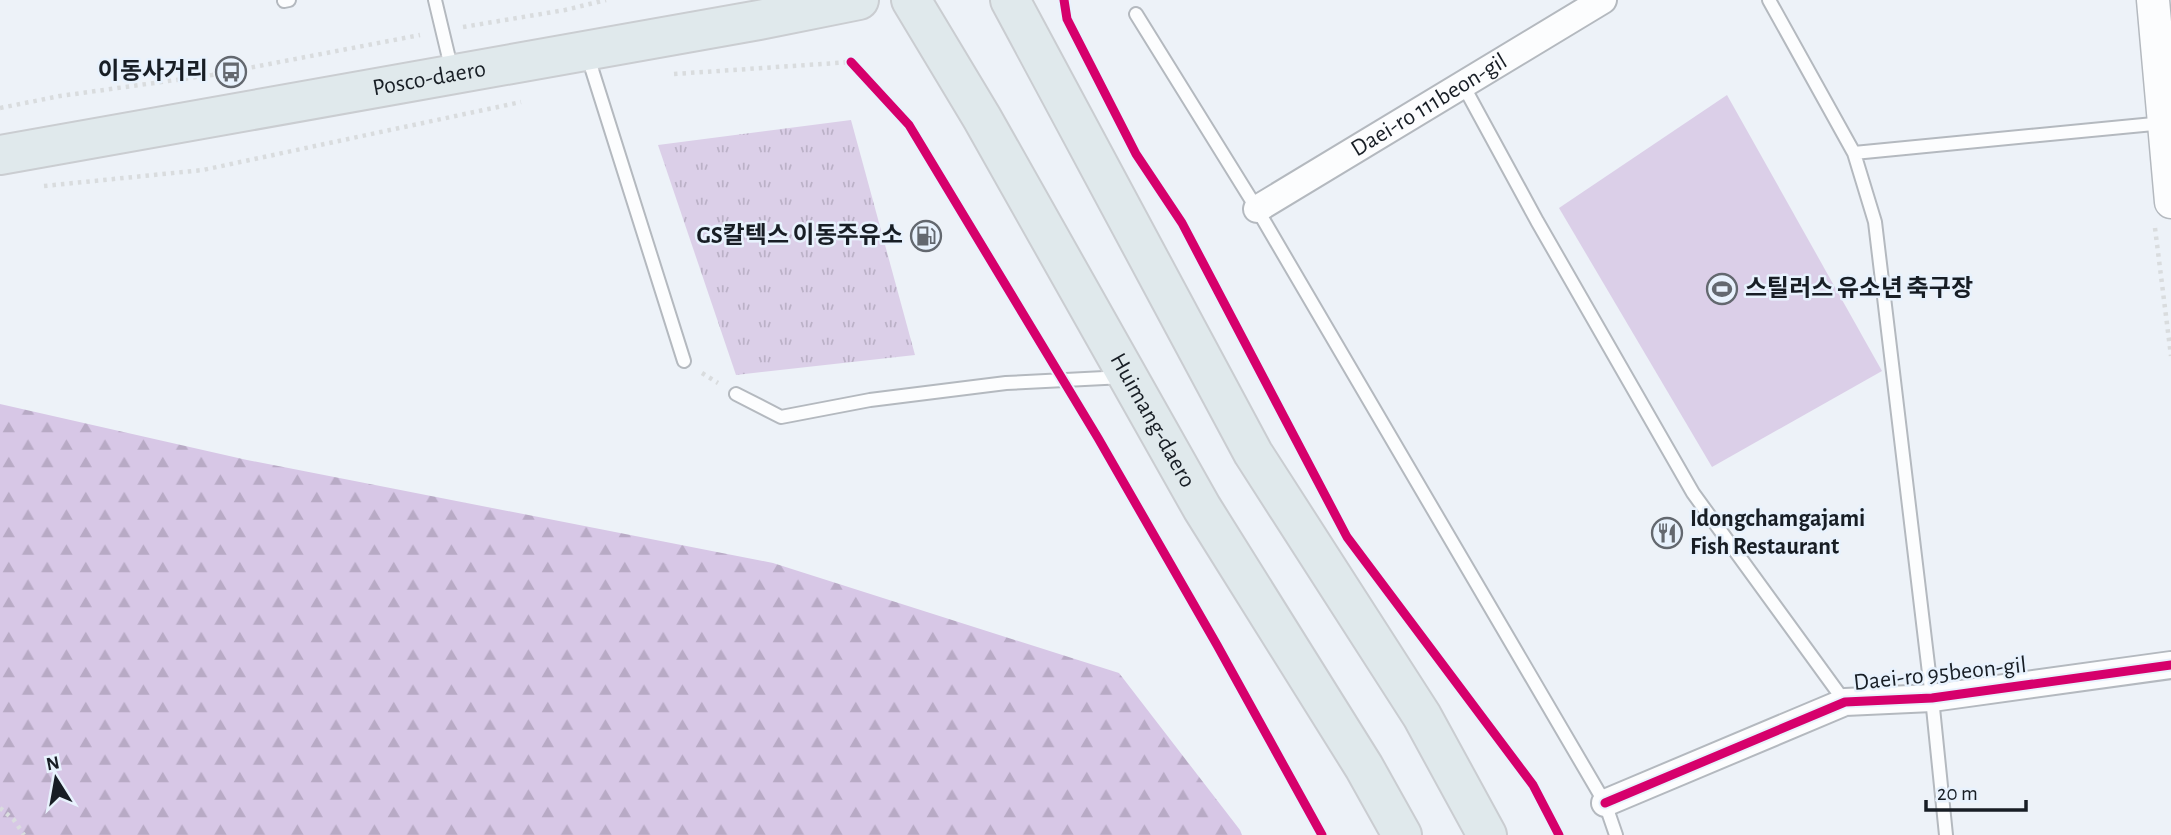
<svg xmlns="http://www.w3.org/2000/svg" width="2171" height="835" font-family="'Alegreya Sans','Noto Sans KR',sans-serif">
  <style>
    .grass { fill: url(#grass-tufts) }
    .forest { fill: url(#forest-firs) }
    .pitch { fill: #dbcfe8 }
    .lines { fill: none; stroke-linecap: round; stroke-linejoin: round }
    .service-casing { stroke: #b4b9bf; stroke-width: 16 }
    .minor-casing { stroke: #b4b9bf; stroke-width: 30 }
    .tertiary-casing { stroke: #b4b9bf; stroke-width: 35 }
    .primary-casing { stroke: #cacdd1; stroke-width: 42 }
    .path { stroke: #d9dcde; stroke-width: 4.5; stroke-dasharray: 3.5 5; stroke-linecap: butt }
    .service { stroke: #fcfdfe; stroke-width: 12 }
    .minor { stroke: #fcfdfe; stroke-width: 26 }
    .tertiary { stroke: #fcfdfe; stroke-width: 32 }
    .primary { stroke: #e0e9ec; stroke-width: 38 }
    .cycleway-casing { stroke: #e8f2fd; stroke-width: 13 }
    .cycleway { stroke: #d6006c; stroke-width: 9 }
    .labels { text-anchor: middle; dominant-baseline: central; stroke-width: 5; stroke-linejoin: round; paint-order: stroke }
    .poi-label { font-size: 24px; font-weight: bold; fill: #181e25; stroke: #e8f2fd; text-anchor: end }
    .street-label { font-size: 24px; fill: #181e25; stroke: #e8f2fd }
  </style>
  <defs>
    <pattern id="grass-tufts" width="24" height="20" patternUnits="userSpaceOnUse" patternTransform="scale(1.75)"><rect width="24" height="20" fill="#dbcfe8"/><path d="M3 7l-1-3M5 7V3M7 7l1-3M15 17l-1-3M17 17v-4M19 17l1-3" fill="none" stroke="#bbb1c7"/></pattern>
    <pattern id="forest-firs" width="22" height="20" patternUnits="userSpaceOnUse" patternTransform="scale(1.75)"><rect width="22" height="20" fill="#d7c7e6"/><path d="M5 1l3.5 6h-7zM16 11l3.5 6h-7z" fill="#b8aac5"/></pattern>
  </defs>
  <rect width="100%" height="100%" fill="#edf2f8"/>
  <path class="grass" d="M851 120 915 355 736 375 658 145Z"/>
  <path class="forest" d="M0 404 247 460 773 563 1119 673 1240 830 1242 835H0Z"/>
  <path class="pitch" d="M1727 95 1882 371 1712 467 1559 208Z"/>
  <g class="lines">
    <g class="service-casing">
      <path id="service" d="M435 0 452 71
        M1769 0 1854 153 1875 222 1932 698 1946 835
        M284 1 289 0
        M1136 14 1257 209 1605 803 1616 835
        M587 54 684 361
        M1463 85 1537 221 1693 493 1845 702
        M1854 153 2164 123
        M736 394 781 417 870 400 1006 383 1124 377"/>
    </g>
    <g class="minor-casing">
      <g id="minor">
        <path id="s1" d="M1257 209 1603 0"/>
        <path d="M1605 803 1845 702 1932 698 2171 665"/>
      </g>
    </g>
    <g class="tertiary-casing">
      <path id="tertiary" d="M2153 0 2171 202"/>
    </g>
    <g class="primary-casing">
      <g id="primary">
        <path id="s2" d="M911 0 982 118 1202 508 1364 767 1402 835"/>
        <path d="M1010 0 1253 453 1422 716 1487 835"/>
        <path id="s3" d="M0 155 759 20 859 0"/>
      </g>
    </g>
    <path class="path" d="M463 27 565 10 606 0
      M674 74 851 62
      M0 108 60 96 212 75 420 35
      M44 186 203 170 521 102
      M2155 228 2171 356
      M702 373 718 383
      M0 808 14 820 24 835"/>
    <use href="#service" class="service"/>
    <use href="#minor" class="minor"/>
    <use href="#tertiary" class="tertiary"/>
    <use href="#primary" class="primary"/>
    <g class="cycleway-casing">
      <path id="cycleway" d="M1064 0 1067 19 1136 154 1182 223 1347 537 1533 785 1559 835
        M851 62 909 125 1098 438 1217 645 1322 835
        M1605 803 1845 702 1932 698 2171 665"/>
    </g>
    <use href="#cycleway" class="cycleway"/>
  </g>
  <defs>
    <g id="bus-ring" transform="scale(1.575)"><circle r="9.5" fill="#e8f2fd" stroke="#63686f" stroke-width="1.5"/><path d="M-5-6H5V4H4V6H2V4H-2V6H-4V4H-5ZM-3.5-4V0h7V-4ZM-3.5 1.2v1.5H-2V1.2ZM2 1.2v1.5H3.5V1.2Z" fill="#63686f"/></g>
    <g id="fuel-ring" transform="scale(1.575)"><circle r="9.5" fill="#e8f2fd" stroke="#63686f" stroke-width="1.5"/><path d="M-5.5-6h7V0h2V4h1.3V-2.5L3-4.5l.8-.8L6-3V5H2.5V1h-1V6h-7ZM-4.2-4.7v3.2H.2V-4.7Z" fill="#63686f"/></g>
    <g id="stadium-ring" transform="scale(1.575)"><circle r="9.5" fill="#e8f2fd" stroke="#63686f" stroke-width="1.5"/><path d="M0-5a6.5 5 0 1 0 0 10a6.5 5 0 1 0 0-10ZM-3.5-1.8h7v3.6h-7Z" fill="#63686f"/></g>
    <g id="restaurant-ring" transform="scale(1.575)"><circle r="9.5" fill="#e8f2fd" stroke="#63686f" stroke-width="1.5"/><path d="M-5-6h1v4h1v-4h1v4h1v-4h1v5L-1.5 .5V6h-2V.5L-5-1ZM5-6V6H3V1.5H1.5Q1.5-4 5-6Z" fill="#63686f"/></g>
  </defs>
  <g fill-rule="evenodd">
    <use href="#bus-ring" x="231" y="72"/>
    <use href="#fuel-ring" x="926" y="236"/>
    <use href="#stadium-ring" x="1722" y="289"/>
    <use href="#restaurant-ring" x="1667" y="533"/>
  </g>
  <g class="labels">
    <g class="poi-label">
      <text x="208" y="72">이동사거리</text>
      <text x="903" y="236">GS칼텍스 이동주유소</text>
      <text x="1745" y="289" text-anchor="start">스틸러스 유소년 축구장</text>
      <text x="1690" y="519" text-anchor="start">Idongchamgajami<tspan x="1690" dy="28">Fish Restaurant</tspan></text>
    </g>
    <g class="street-label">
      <text stroke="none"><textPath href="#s3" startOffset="436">Posco-daero</textPath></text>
      <text stroke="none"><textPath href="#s1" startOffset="201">Daei-ro 111beon-gil</textPath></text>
      <text stroke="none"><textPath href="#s2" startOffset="485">Huimang-daero</textPath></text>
      <text transform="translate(1940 674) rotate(-6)">Daei-ro 95beon-gil</text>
    </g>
  </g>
  <g transform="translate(56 779) rotate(349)" stroke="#e8f2fd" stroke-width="5" paint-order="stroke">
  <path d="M0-5L12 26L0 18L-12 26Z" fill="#181e25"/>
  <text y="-10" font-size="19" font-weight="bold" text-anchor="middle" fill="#181e25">N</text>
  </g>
  <path d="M1926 800v10h100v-10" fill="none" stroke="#181e25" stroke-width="3.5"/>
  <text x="1937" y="800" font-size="21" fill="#181e25" stroke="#e8f2fd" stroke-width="5" paint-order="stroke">20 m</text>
</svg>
